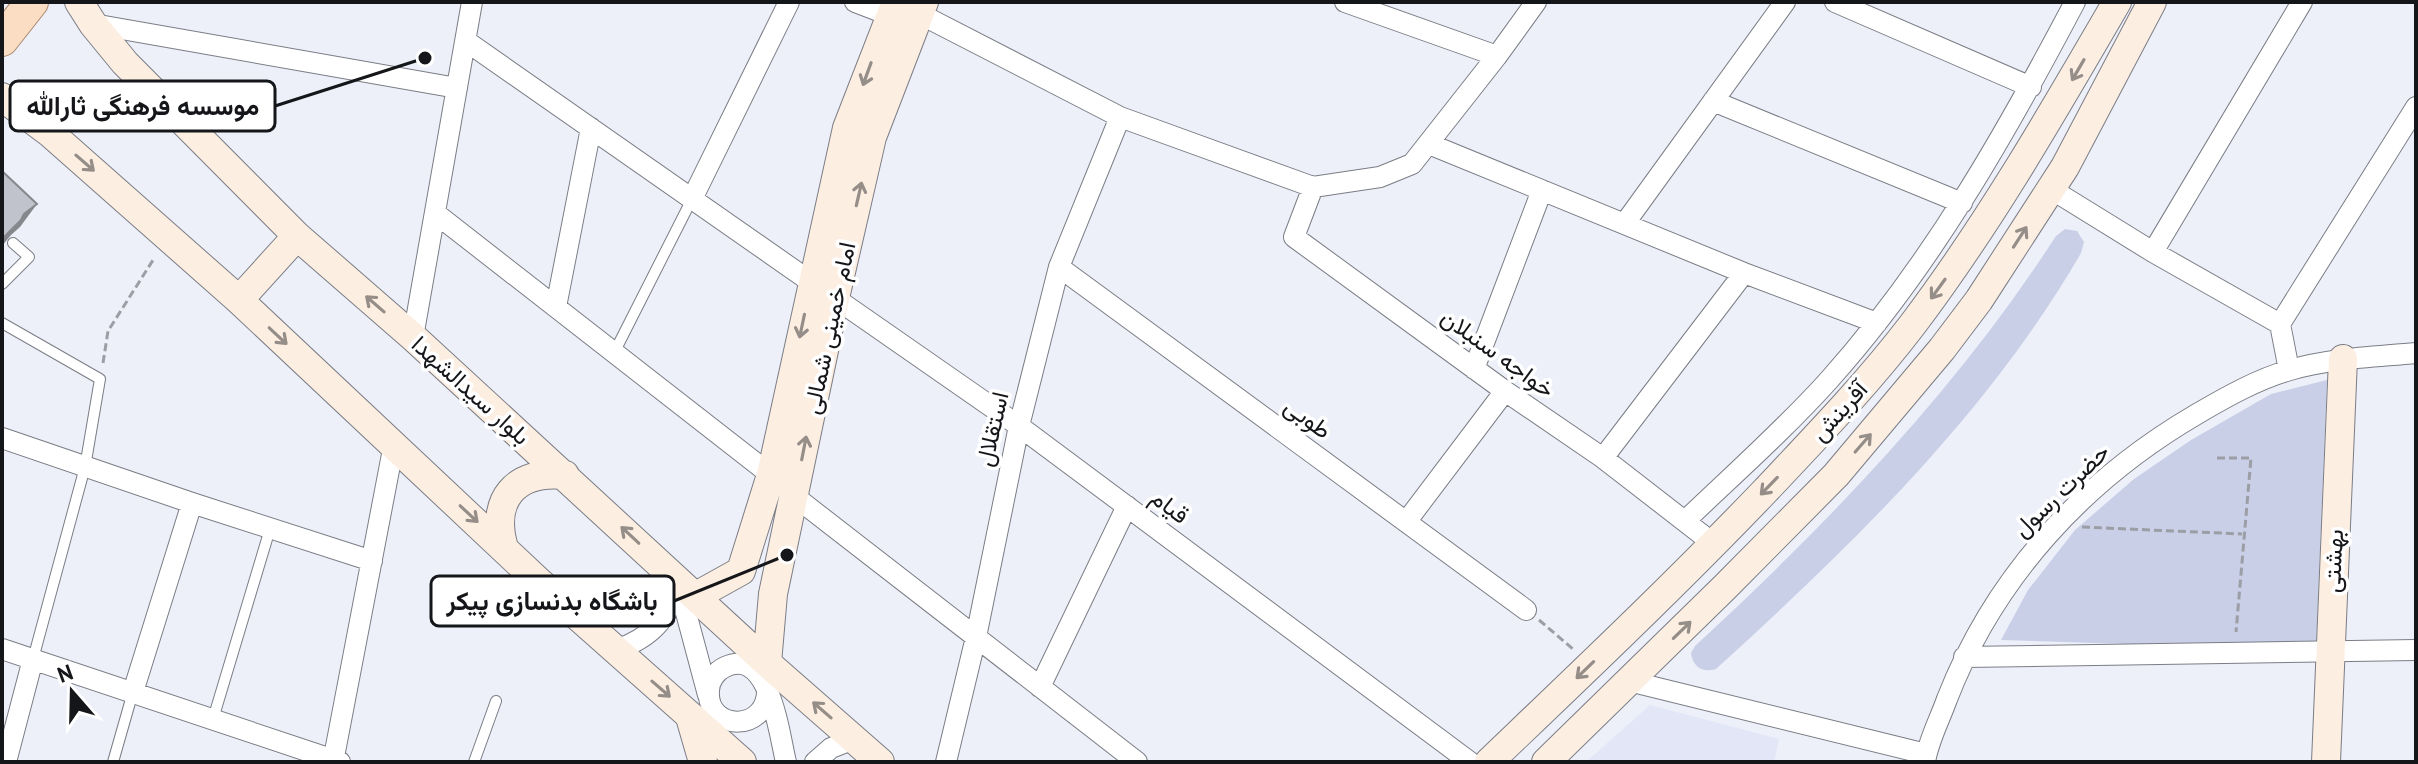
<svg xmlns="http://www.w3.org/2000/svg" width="2418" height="764" font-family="'PT Sans',Vazirmatn,sans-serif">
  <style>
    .built { fill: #e2e6f7 }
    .green { fill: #c9cfe7 }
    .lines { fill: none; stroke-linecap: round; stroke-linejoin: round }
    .lane-casing { stroke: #7b7d85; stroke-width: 12 }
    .street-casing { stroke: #7b7d85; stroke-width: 22 }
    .secondary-casing { stroke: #7b7d85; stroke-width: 30 }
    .primary-casing { stroke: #a9886f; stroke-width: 34 }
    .path { stroke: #9c9ea5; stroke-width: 3; stroke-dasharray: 8 4; stroke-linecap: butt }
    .lane { stroke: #fff; stroke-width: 10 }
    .street { stroke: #fff; stroke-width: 20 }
    .secondary { stroke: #fdeee2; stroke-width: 28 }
    .primary { stroke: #fbddc4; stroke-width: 32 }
    .shaded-wall { fill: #86888e }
    .building { fill: #c0c3cb; stroke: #86888e; stroke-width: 2 }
    .oneway { stroke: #958d88 }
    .labels { text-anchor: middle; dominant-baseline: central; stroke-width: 7; stroke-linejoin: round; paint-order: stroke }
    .street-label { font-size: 24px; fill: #151619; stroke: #fff }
    .leader { fill: none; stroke: #151619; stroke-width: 3 }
    .callout-dot { fill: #151619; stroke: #fff; stroke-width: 3 }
    .callout { fill: #fff; stroke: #151619; stroke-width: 3 }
    .callout-label { font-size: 26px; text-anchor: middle; font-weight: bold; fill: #151619 }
  </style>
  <rect width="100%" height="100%" fill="#edf0f9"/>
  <path class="built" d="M1650 705 1779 739 1774 762H1586Z"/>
  <path class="green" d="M2065 229 2077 231 2084 242 2081 253C1988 414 1852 545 1716 669 1702 673 1693 667 1691 653L1695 646C1830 521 1956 391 2056 236Z
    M2327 380 2316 650 2001 640 2028 590 2075 530 2134 479 2191 440 2271 394Z"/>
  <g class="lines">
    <g class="lane-casing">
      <path id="lane" d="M2 284 29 257 13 243
        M2 323 100 379 85 467 33 659
        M615 351 692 199
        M213 719 270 529
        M113 762 133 692
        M474 762 496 701"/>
    </g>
    <g class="street-casing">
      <path id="street" d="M855 2 889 15
        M1345 2 1497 56
        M1835 2 2031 87
        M918 13 1120 117 1313 187 1380 177 1412 164 1497 56 1536 2
        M93 24 457 88
        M466 41 811 282
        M1713 101 1962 203
        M1429 144 1744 273 1877 323
        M1313 187 1294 237 1505 391 1603 458 1714 544
        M2051 189 2153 252 2280 324
        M692 199 789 2
        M435 213 771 475
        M1625 223 1785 2
        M2153 252 2302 2
        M1059 267 1526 610
        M835 298 1019 426 1470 762
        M556 307 591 128
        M413 337 472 2
        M1474 369 1542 190
        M2289 370 2280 324 2416 107
        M2 438 192 503 372 561
        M1603 458 1744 273
        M794 496 1137 762
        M1686 520C1734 474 1785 429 1829 380 1930 267 2005 135 2075 2
        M1406 522 1505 391
        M678 583 708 695
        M2 649 340 762
        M616 650C650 638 670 619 676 583
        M1964 657 2416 650
        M1629 681 1926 754
        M767 687C770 733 706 732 709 691 709 681 716 671 725 667 770 646 779 734 786 762
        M1040 687 1127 506
        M133 692 192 503
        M6 762 33 659
        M333 762 394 444
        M815 762 831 748 854 739
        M946 762 976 637 1019 426 1059 267 1120 117
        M1925 762C1928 741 1940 719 1947 699 1995 576 2084 480 2197 414 2226 397 2258 379 2290 370 2331 358 2374 357 2416 353"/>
    </g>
    <g class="secondary-casing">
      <path id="secondary" d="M79 2 93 24 125 63 297 236 413 337 767 663 880 762
        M2 97 50 133 239 300 538 581 742 762
        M239 300 297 236
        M504 548C490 500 515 470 565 475
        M696 596 741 571 771 475 847 128 896 2
        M767 663 773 594 835 298 872 137 924 2
        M690 717 703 762
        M1489 762C1582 673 1676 584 1765 491 1816 437 1868 383 1913 324 1990 222 2053 112 2117 2
        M1546 762 1725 587 1836 475 1942 349 1979 300 2065 167 2152 2
        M2326 762 2343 359"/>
    </g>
    <g class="primary-casing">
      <path id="primary" d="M2 40 32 2"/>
    </g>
    <path class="path" d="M103 363 108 331 155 257
      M2217 458H2251L2236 632
      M2082 527 2242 534
      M1539 620 1573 649"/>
    <use href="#lane" class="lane"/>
    <use href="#street" class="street"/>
    <use href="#secondary" class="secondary"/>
    <use href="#primary" class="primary"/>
  </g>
  <path class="shaded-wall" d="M37 204 20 227 11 235 2 246V239L24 214Z"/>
  <path class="building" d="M2 171 37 204 24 214 21 220 2 239Z"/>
  <defs><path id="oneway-shaft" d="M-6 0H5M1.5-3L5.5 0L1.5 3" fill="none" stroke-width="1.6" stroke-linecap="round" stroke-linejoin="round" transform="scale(2)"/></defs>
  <g class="oneway">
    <use href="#oneway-shaft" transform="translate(2078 70) rotate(120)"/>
    <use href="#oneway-shaft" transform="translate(867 74) rotate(110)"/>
    <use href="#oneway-shaft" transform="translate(85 163) rotate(41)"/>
    <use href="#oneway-shaft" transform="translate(859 194) rotate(-77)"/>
    <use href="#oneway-shaft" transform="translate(2020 237) rotate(-57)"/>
    <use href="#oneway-shaft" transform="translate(1938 289) rotate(126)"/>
    <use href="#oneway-shaft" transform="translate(375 304) rotate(-139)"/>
    <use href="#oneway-shaft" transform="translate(802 326) rotate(102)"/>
    <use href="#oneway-shaft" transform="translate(278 336) rotate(43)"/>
    <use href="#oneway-shaft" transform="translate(1863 443) rotate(-49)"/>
    <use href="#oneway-shaft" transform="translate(804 448) rotate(-79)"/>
    <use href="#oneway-shaft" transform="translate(1769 486) rotate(134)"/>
    <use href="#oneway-shaft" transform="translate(469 514) rotate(43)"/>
    <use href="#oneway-shaft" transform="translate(630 535) rotate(-137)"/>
    <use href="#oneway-shaft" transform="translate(1682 630) rotate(-44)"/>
    <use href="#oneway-shaft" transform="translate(1585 670) rotate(136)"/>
    <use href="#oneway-shaft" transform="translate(661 689) rotate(41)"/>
    <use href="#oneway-shaft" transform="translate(822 710) rotate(-139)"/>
  </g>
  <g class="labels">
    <g class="street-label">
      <text transform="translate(829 328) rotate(-78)">امام خمینی شمالی</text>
      <text transform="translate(1498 353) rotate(36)">خواجه سنبلان</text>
      <text transform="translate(471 390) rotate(42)">بلوار سیدالشهدا</text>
      <text transform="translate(1839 411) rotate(-48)">آفرینش</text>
      <text transform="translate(1308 418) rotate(36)">طوبی</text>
      <text transform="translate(992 429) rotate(-77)">استقلال</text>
      <text transform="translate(2061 490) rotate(-44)">حضرت رسول</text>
      <text transform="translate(1170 506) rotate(37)">قیام</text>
      <text transform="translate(2333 561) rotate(-87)">بهشتی</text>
    </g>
  </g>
  <path class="leader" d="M425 58L275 106M787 555L674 601"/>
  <g class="callout-dot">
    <circle cx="425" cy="58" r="8"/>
    <circle cx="787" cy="555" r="8"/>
  </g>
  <g class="callout">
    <rect x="10" y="81" width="265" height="50" rx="8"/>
    <rect x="431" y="576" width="243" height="50" rx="8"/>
  </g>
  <g class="callout-label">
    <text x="143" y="115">موسسه فرهنگی ثارالله</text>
    <text x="552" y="610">باشگاه بدنسازی پیکر</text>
  </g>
  <rect width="2418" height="764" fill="none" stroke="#151619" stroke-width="8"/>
  <g transform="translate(72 692) rotate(340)" stroke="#ffffff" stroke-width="6" paint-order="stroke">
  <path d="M0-6L14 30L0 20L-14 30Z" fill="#151619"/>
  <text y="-12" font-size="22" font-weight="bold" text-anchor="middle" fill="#151619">N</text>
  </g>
</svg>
